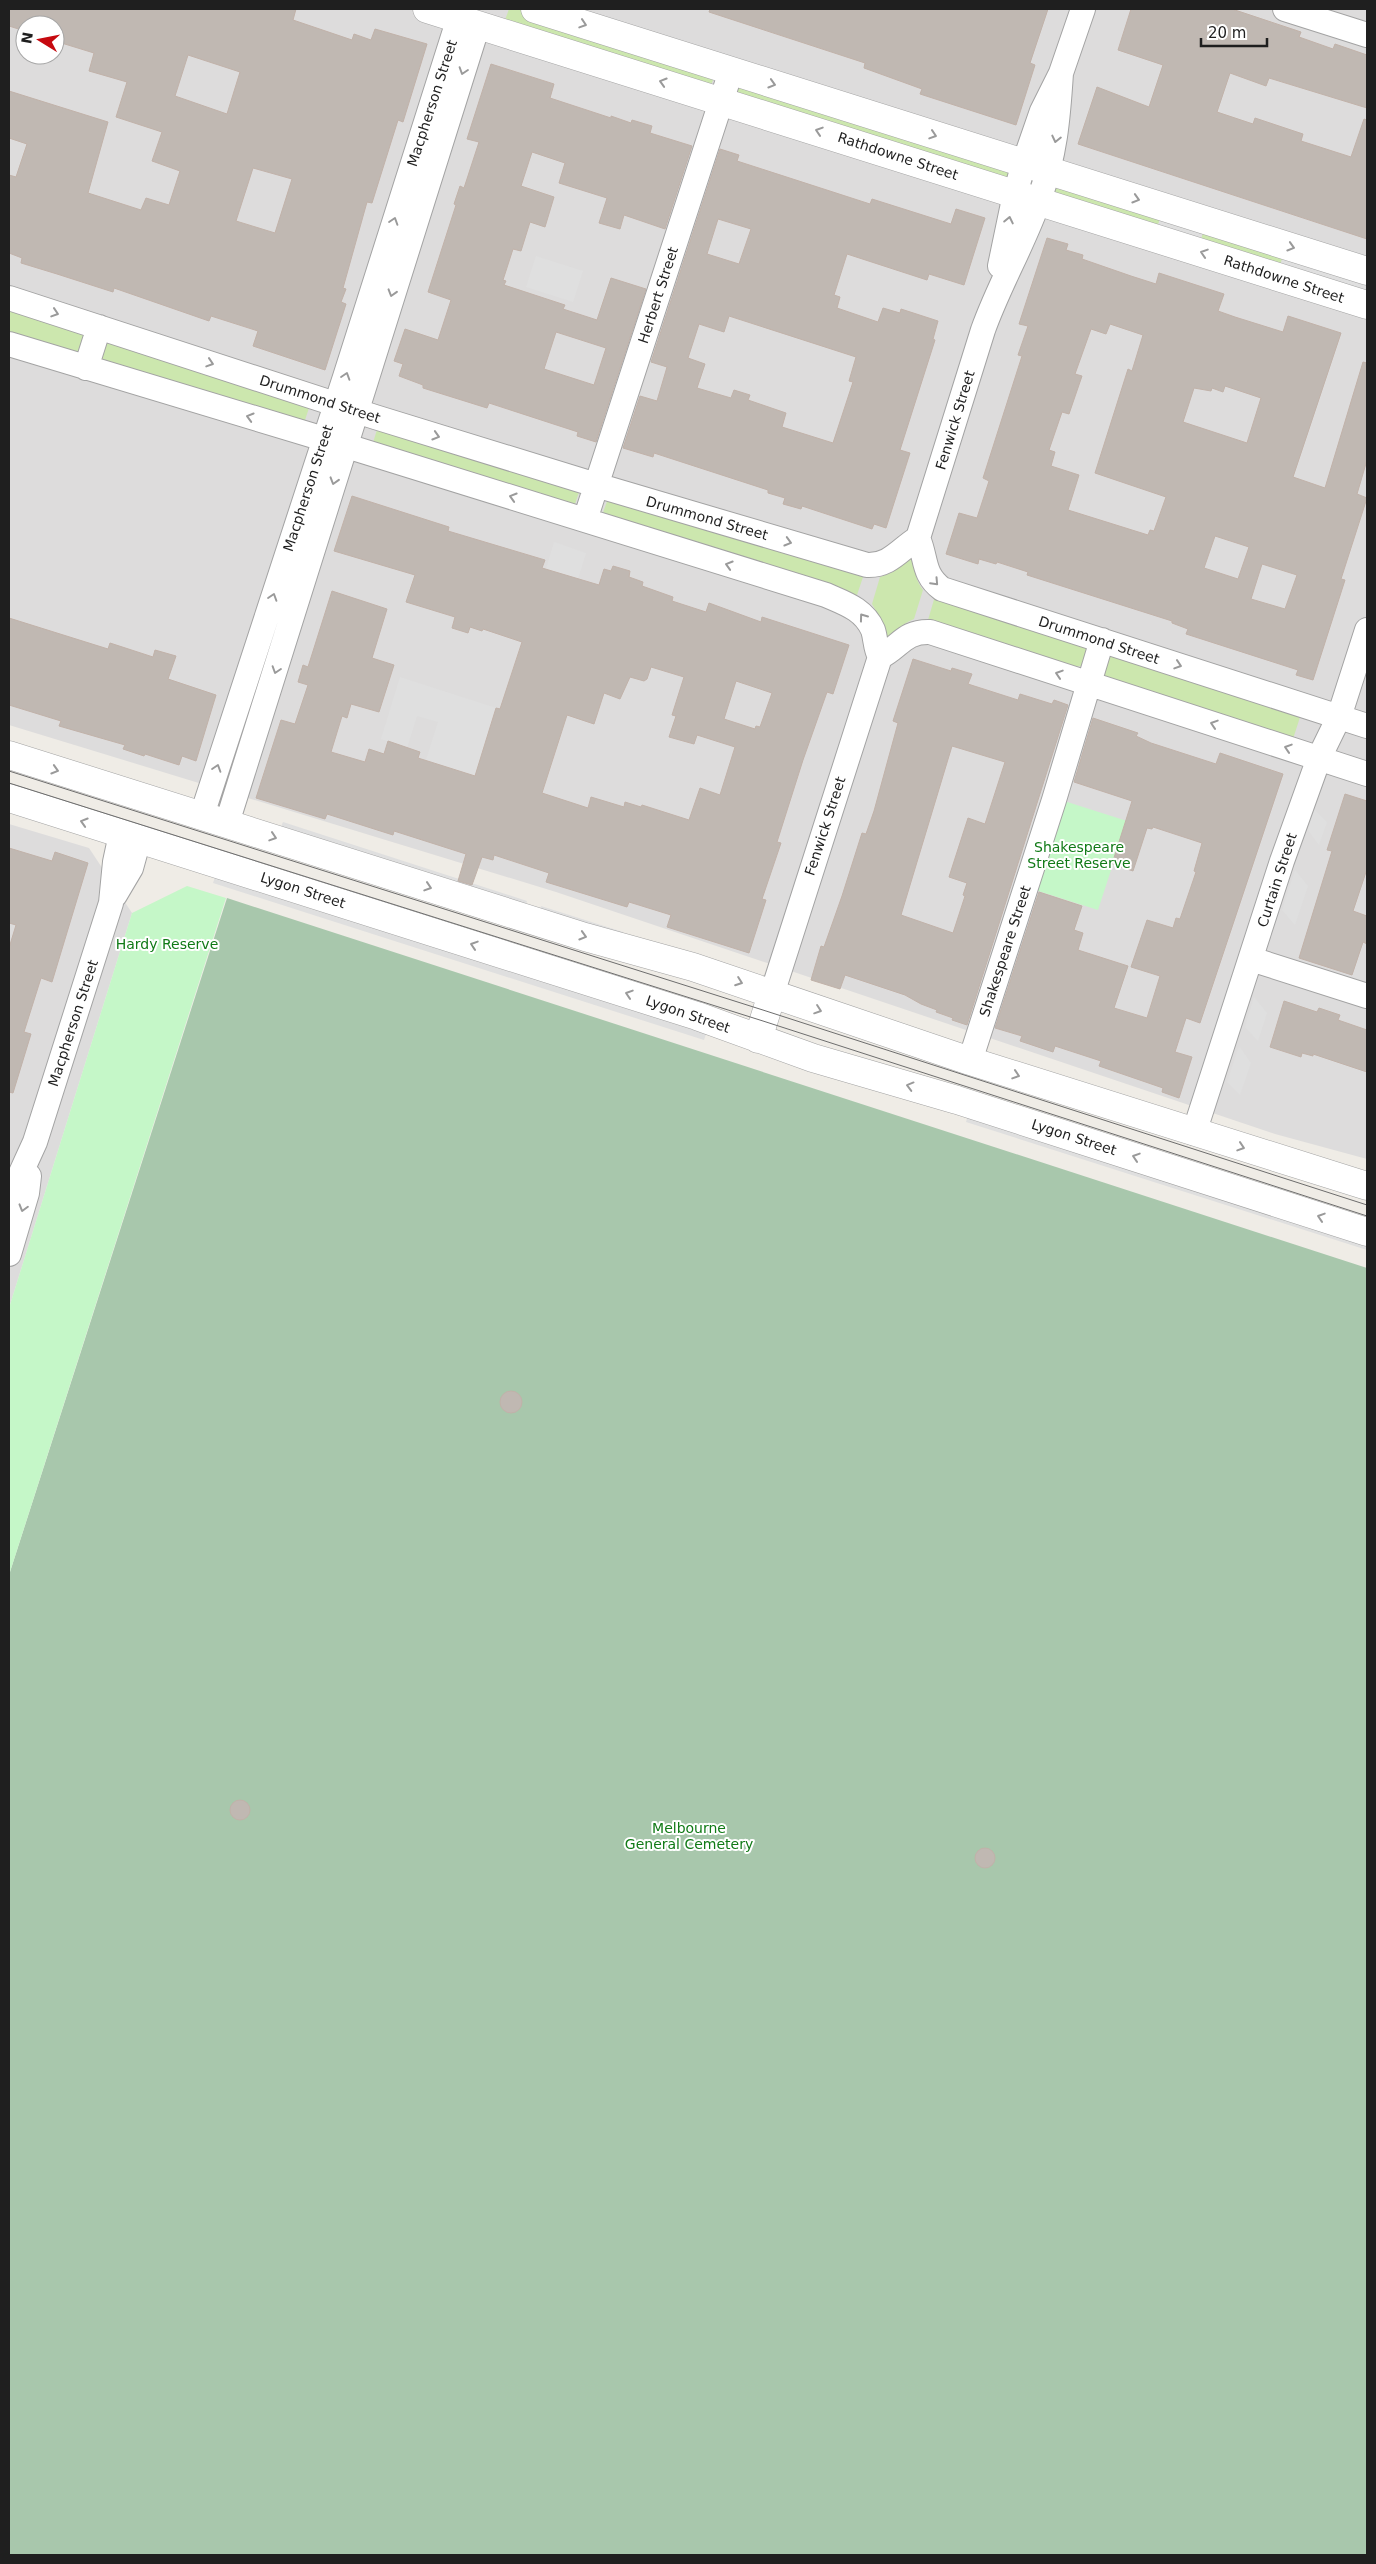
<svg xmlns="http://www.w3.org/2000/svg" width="1376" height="2564" font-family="'DejaVu Sans',sans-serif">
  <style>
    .residential { fill: #dddcdc; fill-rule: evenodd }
    .grass { fill: #cce7ae }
    .cemetery { fill: #a8c7ac }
    .park { fill: #c5f7c8 }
    .parking { fill: #dfdfdf }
    .building { fill: #c0b8b2; stroke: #c1b2a9; fill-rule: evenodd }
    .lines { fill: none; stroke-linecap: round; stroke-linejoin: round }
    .minor-casing { stroke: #a3a3a3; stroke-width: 26 }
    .tertiary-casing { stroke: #a3a3a3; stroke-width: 29 }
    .minor { stroke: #fff; stroke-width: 24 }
    .tertiary { stroke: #fff; stroke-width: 28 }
    .tram { stroke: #6d6d6d; stroke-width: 1 }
    .oneway { stroke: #9a9a9a }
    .labels { text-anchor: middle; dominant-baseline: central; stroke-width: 4; stroke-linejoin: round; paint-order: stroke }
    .street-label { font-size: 14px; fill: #1f1f1f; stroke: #fff }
    .park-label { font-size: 14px; fill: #107a16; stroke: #fff }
  </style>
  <rect width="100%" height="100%" fill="#efece6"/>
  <path class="residential" d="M9 9H1367V1159L1275 1134 556 892 9 725ZM25 25H55V55H25Z
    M9 824 89 848 132 913 9 1308Z"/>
  <path class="grass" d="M509 9H518L712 70 714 78 710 87 504 23Z
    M739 79 1017 166 1011 185 734 98Z
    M1053 178 1162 213 1156 231 1047 197Z
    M1205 226 1284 252 1279 270 1199 245Z
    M9 308 87 333 79 356 9 333Z
    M107 339 311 402 303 426 100 362Z
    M379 423 581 486 573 510 372 446Z
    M609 496 864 574 856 598 601 518Z
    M908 551 918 554C914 569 914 577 923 590L914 619C900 625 894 632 888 646L880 618 872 604 880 577C896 572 902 567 908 551Z
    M935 596 1080 644 1086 649 1085 659 1081 666 1073 667 928 620Z
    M1117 655 1301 714 1293 739 1109 679 1104 675 1105 664 1111 656Z"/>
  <path class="cemetery" d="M227 898 1367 1268V2555H9V1575Z"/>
  <path class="park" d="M1061 800 1127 821 1098 910 1032 889Z
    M187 886 226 898 9 1575V1308L132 913Z"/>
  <path class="parking" d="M1162 213 1205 226 1199 245 1156 231Z
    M1284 252 1367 278V298L1279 270Z
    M536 256 583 271 573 302 526 287Z
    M554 542 586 553 578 579 546 569Z
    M400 677 496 708 475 776 426 760 438 722 417 716 407 748 381 739Z
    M1314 809 1327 822 1319 845 1308 830Z
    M283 822 527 901 525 908 280 829Z
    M1295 870 1308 886 1295 925 1282 910Z
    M216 874 707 1031 704 1040 213 883Z
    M541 906 623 932 621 939 539 913Z
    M1254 997 1267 1013 1258 1041 1245 1027Z
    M1239 1046 1251 1063 1240 1095 1227 1082Z
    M968 1115 1367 1243V1250L966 1122Z"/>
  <path class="building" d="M9 9H296L293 20 352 40 354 34 371 40 375 29 427 44 403 122 398 120 372 203 367 202 343 288 346 289 341 302 346 304 325 370 253 346 258 331 211 316 209 321 114 288 113 292 57 274 21 263 22 258 9 253V175L16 177 27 144 9 138V91L108 122 88 193 141 210 146 198 169 205 180 171 152 161 162 132 116 117 127 82 89 71 94 53 55 41V25H25V31L9 26ZM188 55 240 72 227 114 175 96ZM253 168 292 179 275 233 236 221Z
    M710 9H1048L1030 63 1035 65 1016 125 920 94 922 89 864 68 865 63 709 12Z
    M1131 9H1232L1301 32 1299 37 1333 49 1335 44 1367 55V108L1269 78 1266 86 1230 73 1217 112 1253 124 1255 118 1303 134 1301 141 1351 157 1364 119 1367 120V239L1078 144 1097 87 1149 107 1163 65 1118 50Z
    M491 64 554 84 550 98 611 118V116L631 123 632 120 652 126 650 133 692 146 665 229 624 215 620 229 599 223 607 198 559 183 565 163 532 152 521 186 554 197 545 227 530 222 521 251 513 249 503 280 506 281 504 285 565 305 563 309 597 320 611 278 646 289 596 442 577 436 578 432 489 403 487 408 423 388V385L399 376 403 364 394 361 405 329 438 340 451 300 428 292 456 205 454 204 460 186 464 188 479 142 467 139ZM556 332 606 348 594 385 544 369Z
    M720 149 739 155 737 161 870 204 872 199 951 224 956 209 985 218 964 285 929 274 927 280 847 254 834 295 840 297 837 308 878 322 883 308 900 313 901 309 938 321 933 339 935 340 900 450 910 453 886 528 874 524 872 529 802 506 801 509 783 504 785 498 768 493V490L654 453 653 457 623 448 640 396 657 401 667 367 651 362ZM718 219 751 229 739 264 707 254ZM729 316 856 357 849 381 853 382 833 443 782 427 786 413 748 400 750 395 734 390 731 398 697 388 705 364 688 358 699 324 724 332Z
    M1047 238 1068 244 1066 250 1083 255 1082 259 1131 276 1156 284 1159 273 1224 294 1218 311 1235 317 1283 332 1288 316 1341 333 1293 477 1325 488 1363 362 1367 363V460L1357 494 1367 498 1341 579 1345 580 1313 680 1296 675 1298 670 1186 634 1188 629 1172 623V621L1027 575 1028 572 997 562 996 564 979 559 978 564 946 554 959 513 977 518 989 481 983 478 1022 356 1018 355 1028 326 1019 324ZM1110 324 1143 335 1132 371 1128 369 1095 473 1166 497 1154 531 1150 530 1148 535 1068 510 1079 475 1051 466 1055 452 1049 450 1062 412 1069 414 1082 376 1075 374 1091 329 1106 334ZM1225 386 1261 398 1247 443 1183 422 1194 388 1211 391 1212 388 1223 392ZM1215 536 1249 547 1238 579 1204 568ZM1262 564 1297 575 1285 609 1251 599Z
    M352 496 449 527 448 531 545 560 542 568 599 585 604 569 611 571 613 566 630 571 629 577 643 582 642 586 673 597 672 601 706 612 709 603 761 622 762 617 849 645 833 694 827 692 803 760 777 842 781 843 762 899 766 900 749 953 667 927 671 915 629 902 627 907 546 882 549 873 494 855 493 860 482 857 472 885 458 881 466 854 394 831 393 835 327 814 325 819 256 798 281 720 295 724 308 685 298 682 303 665 308 667 332 591 387 609 372 658 394 665 379 712 351 704 347 718 342 716 331 752 365 762 369 749 384 754 388 741 420 752 418 758 475 776 496 708 500 709 522 642 483 629 482 631 470 627 468 633 452 628 455 617 406 602 415 575 334 551ZM651 667 684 677 672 715 676 716 669 737 694 744 697 735 735 747 720 795 700 788 689 820 642 805 641 807 625 802 624 807 591 797 588 808 542 793 567 715 594 724 604 693 620 699 630 677 644 681 647 679ZM736 681 772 693 760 727 756 726 755 729 724 719Z
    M9 618 108 649 110 643 153 657 155 650 176 656 168 679 216 695 196 761 182 756 179 765 145 754 144 756 123 749 125 745 59 726 61 721 9 705Z
    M913 659 951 671 952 668 972 674 968 684 1018 700 1020 694 1052 704 1054 700 1068 705 967 1025 952 1020 953 1018 936 1012 937 1010 921 1004 905 995 845 975 840 989 811 980 821 946 824 947 842 896 862 833 866 834 874 811 898 723 893 721ZM952 746 1005 762 985 824 968 818 949 877 967 883 963 895 965 896 953 933 901 915Z
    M1093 718 1138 733 1136 736 1151 743 1216 764 1220 753 1283 774 1200 1023 1186 1018 1175 1052 1192 1057 1179 1098 1162 1092 1163 1088 1099 1066 1101 1061 1055 1046 1053 1052 1020 1041 1022 1036 995 1028 1039 892 1082 906 1074 930 1083 933 1078 950 1128 966 1114 1008 1147 1018 1160 976 1131 967 1147 920 1173 928 1176 918 1180 919 1196 872 1194 871 1202 843 1153 827 1152 829 1147 828 1133 871 1112 864 1132 801 1074 782Z
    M1345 794 1367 801V869L1353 911 1367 916V944L1363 942 1352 975 1299 958 1332 851 1327 850Z
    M9 848 52 861 55 852 88 863 52 982 41 978 24 1032 31 1034 13 1093 9 1092V948L16 925 9 923Z
    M1284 1001 1317 1012 1319 1008 1340 1015 1338 1020 1367 1030V1072L1313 1054V1056L1302 1053 1301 1057 1270 1047Z
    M500 1402a11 11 0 1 1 22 0a11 11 0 1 1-22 0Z
    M230 1810a10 10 0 1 1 20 0a10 10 0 1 1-20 0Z
    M975 1858a10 10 0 1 1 20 0a10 10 0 1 1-20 0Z"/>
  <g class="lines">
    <g class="minor-casing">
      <path id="minor" d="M1285 9 1367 35
        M1000 266 1015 194 1024 163 1042 111 1061 73 1083 9
        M9 298 375 417 596 485 867 565C890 566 900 549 918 538
        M9 344 324 439 826 595C844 603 864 609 873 630 876 639 875 648 880 657
        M86 368 99 327
        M585 520 731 71
        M918 538C927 559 922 574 942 589L1367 726
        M918 538 983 330C999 285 1023 245 1039 200 1055 155 1058 120 1061 73
        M880 657C900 647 904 631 930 632L1367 774
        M202 815 345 377 459 18
        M227 823 478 25
        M115 895 131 868 139 839
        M1251 959 1367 996
        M772 994 880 657
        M970 1061 1054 800 1102 640
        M1194 1133 1282 861 1319 758 1339 717 1367 630
        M9 1199 35 1142 111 903 115 862 121 834
        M9 1254 27 1193 29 1176"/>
    </g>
    <g class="tertiary-casing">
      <path id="tertiary" d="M427 9 1367 305
        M535 9 1367 271
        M9 755 585 937 693 967 970 1061 1367 1186
        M9 798 697 1016 813 1058 957 1100 1367 1232
        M758 1039 772 994"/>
    </g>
    <use href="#minor" class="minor"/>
    <use href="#tertiary" class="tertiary"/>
    <path class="tram" d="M9 771 766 1011 1367 1205
      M9 783 763 1021 1367 1216"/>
  </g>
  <defs><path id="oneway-chevron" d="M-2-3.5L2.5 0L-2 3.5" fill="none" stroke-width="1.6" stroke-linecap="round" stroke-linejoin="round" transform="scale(1.25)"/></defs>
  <g class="oneway">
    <use href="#oneway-chevron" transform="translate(583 24) rotate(18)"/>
    <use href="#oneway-chevron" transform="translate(463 71) rotate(108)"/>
    <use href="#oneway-chevron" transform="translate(663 82) rotate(-163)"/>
    <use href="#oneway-chevron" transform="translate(772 84) rotate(17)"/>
    <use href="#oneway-chevron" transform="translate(819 131) rotate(-162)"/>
    <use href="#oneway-chevron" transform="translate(933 135) rotate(18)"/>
    <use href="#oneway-chevron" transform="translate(1056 139) rotate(103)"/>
    <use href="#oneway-chevron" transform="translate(1136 199) rotate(17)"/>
    <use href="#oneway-chevron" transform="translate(1009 220) rotate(-78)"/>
    <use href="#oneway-chevron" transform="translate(394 221) rotate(-72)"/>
    <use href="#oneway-chevron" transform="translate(1291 247) rotate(17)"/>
    <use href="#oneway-chevron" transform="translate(1204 253) rotate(-162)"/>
    <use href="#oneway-chevron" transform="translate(392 293) rotate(107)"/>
    <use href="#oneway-chevron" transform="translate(55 313) rotate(18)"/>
    <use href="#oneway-chevron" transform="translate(210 363) rotate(18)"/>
    <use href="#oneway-chevron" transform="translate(346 376) rotate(-72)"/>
    <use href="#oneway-chevron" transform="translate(250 417) rotate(-164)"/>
    <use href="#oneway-chevron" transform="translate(436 436) rotate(17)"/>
    <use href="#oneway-chevron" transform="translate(334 481) rotate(107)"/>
    <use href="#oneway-chevron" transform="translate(513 497) rotate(-163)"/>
    <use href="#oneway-chevron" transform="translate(788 542) rotate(16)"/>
    <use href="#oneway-chevron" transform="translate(729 565) rotate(-163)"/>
    <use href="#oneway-chevron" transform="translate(935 582) rotate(47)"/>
    <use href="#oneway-chevron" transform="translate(273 597) rotate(-72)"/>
    <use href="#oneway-chevron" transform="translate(863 617) rotate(-126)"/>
    <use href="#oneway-chevron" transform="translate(1178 665) rotate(18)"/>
    <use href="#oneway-chevron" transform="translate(276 670) rotate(108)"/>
    <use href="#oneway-chevron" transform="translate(1059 674) rotate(-162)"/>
    <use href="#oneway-chevron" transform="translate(1214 724) rotate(-162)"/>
    <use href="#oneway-chevron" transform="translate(1288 748) rotate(-162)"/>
    <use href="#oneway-chevron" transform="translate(217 768) rotate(-72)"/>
    <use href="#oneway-chevron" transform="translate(55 770) rotate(17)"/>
    <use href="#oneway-chevron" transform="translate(84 822) rotate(-163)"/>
    <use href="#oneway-chevron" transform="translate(273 837) rotate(18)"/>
    <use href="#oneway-chevron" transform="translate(428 887) rotate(18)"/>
    <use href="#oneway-chevron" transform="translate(583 936) rotate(17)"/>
    <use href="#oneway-chevron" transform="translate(474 945) rotate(-162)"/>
    <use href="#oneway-chevron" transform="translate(739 982) rotate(20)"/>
    <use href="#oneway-chevron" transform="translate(629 994) rotate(-162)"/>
    <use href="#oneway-chevron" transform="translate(818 1010) rotate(19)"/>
    <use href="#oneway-chevron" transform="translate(1016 1075) rotate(18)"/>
    <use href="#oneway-chevron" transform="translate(910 1086) rotate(-165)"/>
    <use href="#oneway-chevron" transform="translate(1241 1147) rotate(18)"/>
    <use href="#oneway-chevron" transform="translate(1136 1157) rotate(-162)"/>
    <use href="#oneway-chevron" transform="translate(23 1208) rotate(106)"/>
    <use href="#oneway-chevron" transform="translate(1321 1217) rotate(-162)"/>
  </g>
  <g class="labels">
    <g class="street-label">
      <text transform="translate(432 103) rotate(-72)">Macpherson Street</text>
      <text transform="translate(898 156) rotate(18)">Rathdowne Street</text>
      <text transform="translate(1284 279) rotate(18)">Rathdowne Street</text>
      <text transform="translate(658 295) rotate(-72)">Herbert Street</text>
      <text transform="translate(320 399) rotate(18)">Drummond Street</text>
      <text transform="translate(955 420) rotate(-73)">Fenwick Street</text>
      <text transform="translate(308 488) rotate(-72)">Macpherson Street</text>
      <text transform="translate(707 518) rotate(16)">Drummond Street</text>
      <text transform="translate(1099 640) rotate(18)">Drummond Street</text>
      <text transform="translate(825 826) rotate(-72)">Fenwick Street</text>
      <text transform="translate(1277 880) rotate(-72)">Curtain Street</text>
      <text transform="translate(303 890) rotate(18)">Lygon Street</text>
      <text transform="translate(1005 951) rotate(-72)">Shakespeare Street</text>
      <text transform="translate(688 1014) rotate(19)">Lygon Street</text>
      <text transform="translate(73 1023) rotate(-72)">Macpherson Street</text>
      <text transform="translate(1074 1137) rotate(18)">Lygon Street</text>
    </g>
    <g class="park-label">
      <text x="1079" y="847">Shakespeare<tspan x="1079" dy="16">Street Reserve</tspan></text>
      <text x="167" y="944">Hardy Reserve</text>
      <text x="689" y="1828">Melbourne<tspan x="689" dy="16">General Cemetery</tspan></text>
    </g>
  </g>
  <rect width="1376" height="2564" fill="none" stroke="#1f1f1f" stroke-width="20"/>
  <g transform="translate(40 40) rotate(280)"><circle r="24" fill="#ffffff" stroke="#a5a5a5"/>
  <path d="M0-4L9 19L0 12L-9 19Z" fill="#c6090f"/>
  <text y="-8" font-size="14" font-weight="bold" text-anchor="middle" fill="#1f1f1f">N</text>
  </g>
  <path d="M1201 38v8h66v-8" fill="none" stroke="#1f1f1f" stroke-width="2.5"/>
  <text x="1208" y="38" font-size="15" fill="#1f1f1f" stroke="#ffffff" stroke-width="4" paint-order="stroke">20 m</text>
</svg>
